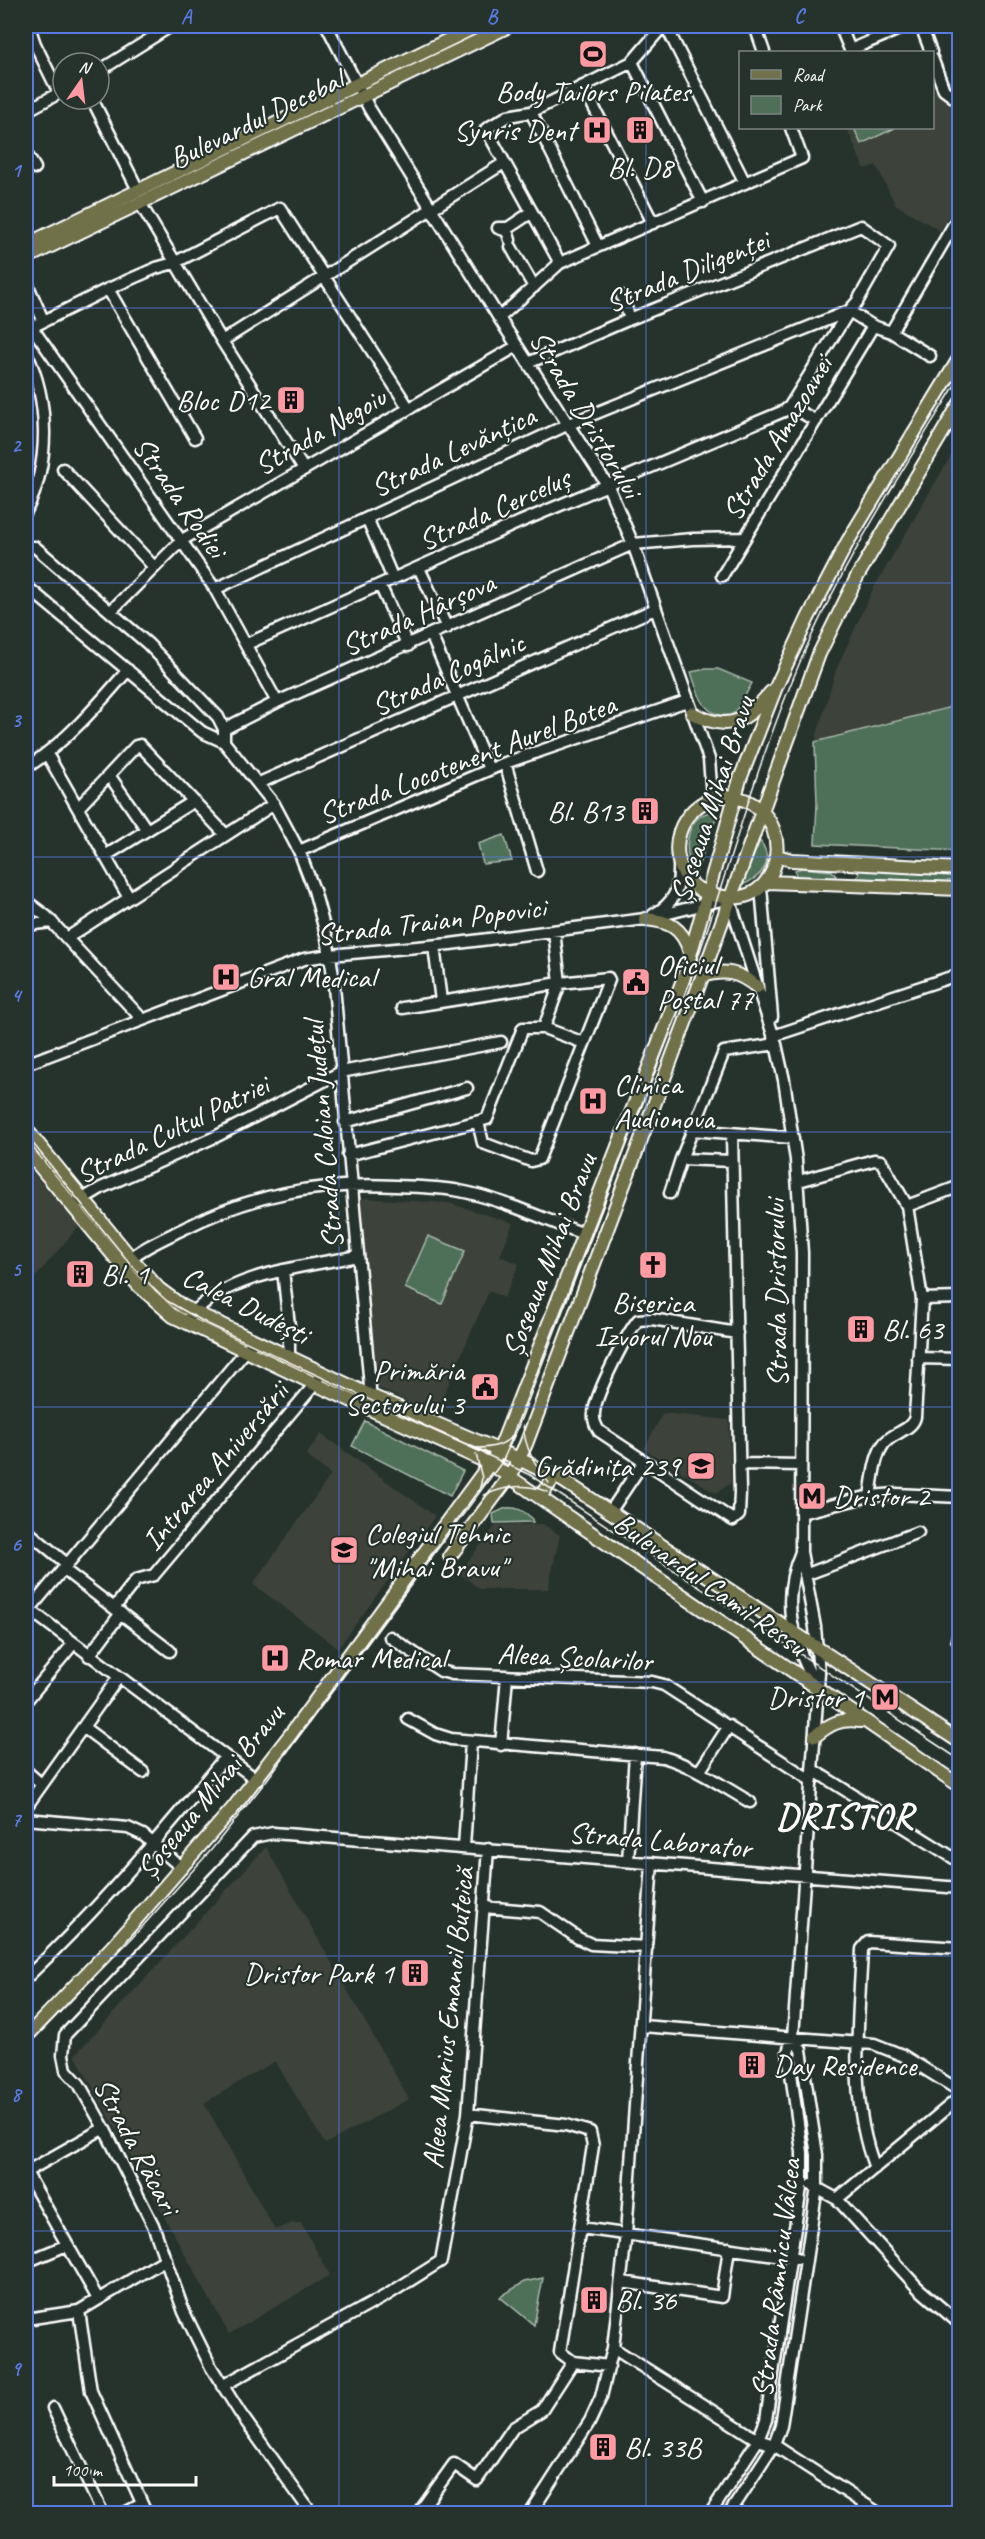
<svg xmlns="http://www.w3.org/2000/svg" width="985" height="2539" font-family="Caveat,sans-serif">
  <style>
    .built { fill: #3c433a }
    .green { fill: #4f6f58; stroke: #a7b7ac; stroke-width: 1.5 }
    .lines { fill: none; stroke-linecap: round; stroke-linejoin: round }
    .minor-casing { stroke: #fff; stroke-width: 15 }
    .major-casing { stroke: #fff; stroke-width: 16 }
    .minor { stroke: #26332d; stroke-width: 10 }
    .major { stroke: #70704a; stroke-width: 12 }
    .tram { stroke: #fff; stroke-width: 1.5 }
    .grid { fill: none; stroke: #567ae2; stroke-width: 1.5; stroke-opacity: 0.55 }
    .labels { text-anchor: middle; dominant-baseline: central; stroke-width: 4.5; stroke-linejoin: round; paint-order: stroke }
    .poi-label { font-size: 30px; fill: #fff; stroke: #26332d; text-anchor: start }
    .street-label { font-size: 30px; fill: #fff; stroke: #26332d }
    .district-label { font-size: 36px; font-weight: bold; letter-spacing: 1.5px; fill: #fff; stroke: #26332d }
    .neatline { fill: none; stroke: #567ae2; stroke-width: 2 }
    .grid-label { font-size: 20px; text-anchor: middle; font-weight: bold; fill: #567ae2 }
  </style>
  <rect width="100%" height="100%" fill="#26332d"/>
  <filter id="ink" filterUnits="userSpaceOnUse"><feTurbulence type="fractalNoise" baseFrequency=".0167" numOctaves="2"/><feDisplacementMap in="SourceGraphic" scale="12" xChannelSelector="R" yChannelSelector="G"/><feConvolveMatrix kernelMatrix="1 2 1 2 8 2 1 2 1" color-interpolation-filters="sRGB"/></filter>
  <g filter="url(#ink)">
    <path class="built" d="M933 89 959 105V198L940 231 895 204 876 165 864 169 847 128H932Z
      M959 442V705L815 742 836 670 872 591Z
      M26 1165 79 1226 26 1288Z
      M359 1198 449 1203 513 1223 500 1256 519 1264 504 1298 489 1291 435 1415 377 1387 369 1292 365 1290Z
      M663 1413 729 1420 731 1483 716 1493 644 1449Z
      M321 1434 435 1516 338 1648 253 1584 331 1475 306 1455Z
      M543 1524 560 1535 548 1589H480L459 1573 496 1525Z
      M266 1847 409 2099 325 2144 275 2061 204 2103 275 2230 293 2223H301L330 2275 229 2334 75 2055Z"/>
    <path class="green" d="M854 128H895L861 144Z
      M706 669H718L752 683 737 710 731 715C703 719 698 693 691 672Z
      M959 705V851L815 844 817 804 815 742Z
      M710 812 714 814 716 818 695 875C683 857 683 818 710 812Z
      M504 835 512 861 483 864 478 844Z
      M760 841C776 862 761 878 740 886Z
      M802 868 832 871 836 876 833 879 796 877 795 870Z
      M857 870 959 874 960 883 856 878 859 874Z
      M428 1236 465 1251 442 1304 405 1288Z
      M365 1421 463 1471 450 1496 352 1446Z
      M506 1508C518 1507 524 1511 533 1519V1522L494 1523 493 1514Z
      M543 2278 534 2325 500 2297 524 2282Z"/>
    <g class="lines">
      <g class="minor-casing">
        <path id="minor" d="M29 26 35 44 59 93
          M327 26 369 108 499 318 608 486 633 544 709 759 712 798
          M666 26 745 183
          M755 26 764 52
          M840 26 851 52
          M921 26 931 52
          M850 50 906 26
          M932 58 944 90 960 102
          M632 62 703 202
          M99 71 171 26
          M583 86 653 223
          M92 99 138 190
          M26 111 63 91
          M531 112 598 246
          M26 153 35 168
          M140 203 222 341 303 468
          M510 240 507 231 498 228H508L532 212
          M511 247 534 287
          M560 263 486 129 508 116 531 112 632 62 663 26
          M26 281 43 320
          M108 289 195 438
          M622 296 630 319
          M499 318 560 263 802 158 791 128
          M31 326 215 589 277 702
          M26 330 108 289 156 268 174 263 280 208 408 407
          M891 332 960 214
          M222 341 504 163
          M26 352C49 400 51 463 26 511
          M790 406 816 421
          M63 469 154 567
          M367 518 393 579
          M26 551 30 547H35L148 644 218 717 224 729V742L274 804 299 851 314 890 327 938 333 975 370 1387 369 1400
          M419 568 447 628
          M722 576 873 326
          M380 585 408 646
          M26 586 202 732 224 742
          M215 589 569 424 849 311 873 326 891 332 930 356
          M111 611 182 540 517 346
          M431 635 489 769
          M247 644 520 522 784 411 790 406 849 311 857 302 889 246 861 226 630 319 528 363
          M224 729 277 702 633 544 693 539 745 538
          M47 754 129 898
          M505 763 537 871
          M26 768C66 742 97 706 128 670
          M109 775 147 830
          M259 783 655 609
          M78 808 136 746 140 745 226 835
          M299 851 505 763 687 701
          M105 856 194 801
          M761 887 772 1017
          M26 901 46 916 142 1019
          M653 915C675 903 680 888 679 864
          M26 925 52 922
          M554 931 560 983 544 1028 584 1043
          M67 938 274 804
          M434 946 441 1001
          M402 1008 560 983 608 978 609 980 539 1159 531 1161 483 1143 478 1122
          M773 1036 960 974
          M26 1064 304 959 330 955 450 944 645 919 729 898 776 1044 784 1080 796 1160 802 1253 801 1552 815 1627 819 1673 793 2037 788 2052 802 2152V2181L766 2420 758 2440 710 2514
          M345 1122 467 1088
          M692 1130 793 1138
          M732 1135 740 1492 739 1515 733 1520 599 1431C595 1425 593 1420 594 1413 595 1395 626 1335 638 1320L652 1319 737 1333
          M348 1155 487 1119 523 1028H544
          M681 1159 732 1161
          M799 1181 874 1160 881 1161 907 1206 922 1299 915 1417C911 1432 891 1432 883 1445 874 1459 873 1479 870 1496
          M670 1193 681 1159 724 1052 776 1044
          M76 1203 101 1188 215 1137 341 1072 501 1042
          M907 1206 960 1186
          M126 1262C142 1248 163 1239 181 1230 252 1194 317 1182 396 1186 417 1187 439 1187 460 1191 502 1199 543 1219 584 1234
          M283 1270 289 1326V1357
          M922 1299 960 1298
          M190 1317C224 1274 306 1266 358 1256
          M918 1358 960 1359
          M740 1464 801 1465
          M610 1512 644 1461
          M801 1513 870 1496 896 1494 960 1497
          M26 1530 67 1564
          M801 1552C779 1602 793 1642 817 1688
          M63 1569 170 1651
          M805 1575 918 1532
          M26 1607 257 1780
          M114 1608 136 1580 154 1575 315 1384 322 1373
          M29 1610 254 1341
          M390 1637 441 1671 452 1674 652 1682 664 1685 812 1781
          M957 1639H960
          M89 1656 121 1613
          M26 1701 73 1644
          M408 1719 435 1734 451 1739 663 1757C694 1766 722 1786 750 1802
          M83 1727 143 1772
          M501 1745 507 1677
          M813 1770 960 1862
          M26 1771 41 1784
          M699 1772 729 1726
          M26 1807 118 1678
          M26 1819 128 1828 143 1835 182 1868
          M464 1847 471 1742
          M628 1861 635 1754
          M484 1907 540 1912 578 1938 591 1944 647 1947
          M26 1978C98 1910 163 1834 225 1757
          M642 2026 874 2044 902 2055 960 2091
          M468 2114 566 2125 590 2132 593 2146 560 2352 573 2362 609 2366
          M875 2168C848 2099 859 2021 862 1949L868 1942 960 1948
          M26 2172 98 2299
          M26 2172 104 2128
          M811 2185 837 2199 918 2288 960 2324
          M837 2199 960 2097
          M581 2228 797 2258
          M26 2262 67 2245
          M622 2282 722 2297 729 2248
          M79 2311 91 2391 147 2514
          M26 2319 79 2311 166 2259
          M613 2348 758 2440 774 2445 880 2514
          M222 2386 387 2295 441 2261 468 2114 488 1849
          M53 2408 103 2514
          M123 2514 142 2504
          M312 2514 240 2413 211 2367 184 2312 153 2225 104 2128 79 2084 66 2070 63 2055 65 2035 253 1837 273 1833 960 1888
          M418 2514 454 2464 477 2480 513 2428 542 2410 573 2362
          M530 2514 590 2421 601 2397 613 2348 626 2234 652 1863
          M729 2514 774 2445 781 2426 817 2187V2155L801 2050 793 2037"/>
      </g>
      <g class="major-casing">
        <path id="major" d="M26 245 477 26
          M26 258 509 26
          M692 713C729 733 745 722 771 692
          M719 796C798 794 792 907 724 897 712 896 698 891 691 883 663 852 680 806 719 796Z
          M777 856 792 860 960 869
          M767 882 960 889
          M645 919C669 921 682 927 690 952
          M702 976C725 969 739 972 757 987
          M26 1129 131 1258 159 1289 182 1306 369 1395 519 1459 562 1480 960 1742
          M26 1150 138 1285 173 1316 315 1384 491 1464 960 1786
          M540 1497 555 1476
          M450 1556 512 1473 526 1444 694 999 819 654 857 577 960 403
          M815 1736C830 1724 840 1718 860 1721
          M26 2037 112 1947 233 1808 290 1735 499 1451 683 980 740 779 776 687 808 618 848 541 960 357"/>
      </g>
      <use href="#minor" class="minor"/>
      <use href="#major" class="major"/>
      <path class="tram" d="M26 1135 128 1261 156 1291 167 1301 208 1324 530 1475 960 1760
        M523 1425C525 1449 535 1465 549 1483
        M476 1448C491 1448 504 1446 514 1434
        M476 1454 482 1478 479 1492
        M484 1495C508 1486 524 1483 548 1492
        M26 2047 132 1938 212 1849 266 1781 502 1462 516 1432 686 992C725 883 754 769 800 662 843 562 903 470 960 377"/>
    </g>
  </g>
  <path class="grid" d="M339 26V2514M646 26V2514M26 308H960M26 583H960M26 857H960M26 1132H960M26 1407H960M26 1682H960M26 1956H960M26 2231H960"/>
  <defs>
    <g id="stadium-square" transform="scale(1.5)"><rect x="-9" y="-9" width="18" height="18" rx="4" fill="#ff9aa2" stroke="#26332d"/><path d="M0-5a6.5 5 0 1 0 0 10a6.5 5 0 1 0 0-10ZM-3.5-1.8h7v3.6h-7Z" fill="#111"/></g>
    <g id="hospital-square" transform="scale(1.5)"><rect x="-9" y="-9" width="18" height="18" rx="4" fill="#ff9aa2" stroke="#26332d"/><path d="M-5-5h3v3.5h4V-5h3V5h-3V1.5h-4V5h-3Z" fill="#111"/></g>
    <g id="building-square" transform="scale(1.5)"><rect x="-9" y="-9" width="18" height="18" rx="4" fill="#ff9aa2" stroke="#26332d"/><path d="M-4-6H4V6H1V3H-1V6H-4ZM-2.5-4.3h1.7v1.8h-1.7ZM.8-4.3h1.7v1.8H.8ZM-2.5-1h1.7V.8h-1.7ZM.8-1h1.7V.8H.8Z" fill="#111"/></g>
    <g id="civic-square" transform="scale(1.5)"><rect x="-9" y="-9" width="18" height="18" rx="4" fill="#ff9aa2" stroke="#26332d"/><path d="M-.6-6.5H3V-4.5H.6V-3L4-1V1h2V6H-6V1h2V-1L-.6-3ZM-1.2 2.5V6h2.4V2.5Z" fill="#111"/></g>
    <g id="church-square" transform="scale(1.5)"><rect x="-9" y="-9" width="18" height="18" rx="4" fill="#ff9aa2" stroke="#26332d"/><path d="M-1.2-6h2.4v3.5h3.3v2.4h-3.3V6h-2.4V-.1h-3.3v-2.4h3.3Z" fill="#111"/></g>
    <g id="school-square" transform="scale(1.5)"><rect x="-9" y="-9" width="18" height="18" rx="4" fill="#ff9aa2" stroke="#26332d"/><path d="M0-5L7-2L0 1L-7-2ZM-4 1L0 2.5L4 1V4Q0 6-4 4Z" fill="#111"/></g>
    <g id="metro-square" transform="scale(1.5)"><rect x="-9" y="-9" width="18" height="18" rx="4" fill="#ff9aa2" stroke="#26332d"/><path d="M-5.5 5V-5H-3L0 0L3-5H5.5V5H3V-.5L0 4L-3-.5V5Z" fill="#111"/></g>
    <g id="university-square" transform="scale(1.5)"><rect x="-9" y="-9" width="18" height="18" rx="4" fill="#ff9aa2" stroke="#26332d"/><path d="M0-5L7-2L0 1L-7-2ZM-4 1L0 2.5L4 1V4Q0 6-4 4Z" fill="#111"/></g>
  </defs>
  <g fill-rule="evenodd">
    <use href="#stadium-square" x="593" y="54"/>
    <use href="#hospital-square" x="597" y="130"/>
    <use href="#building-square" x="640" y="130"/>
    <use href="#building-square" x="291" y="400"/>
    <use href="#building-square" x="645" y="811"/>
    <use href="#hospital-square" x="226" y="977"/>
    <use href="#civic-square" x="636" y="982"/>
    <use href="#hospital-square" x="593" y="1101"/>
    <use href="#church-square" x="653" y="1265"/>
    <use href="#building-square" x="80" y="1274"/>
    <use href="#building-square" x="861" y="1329"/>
    <use href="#civic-square" x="485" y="1387"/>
    <use href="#school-square" x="701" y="1466"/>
    <use href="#metro-square" x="812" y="1496"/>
    <use href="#university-square" x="344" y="1550"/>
    <use href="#hospital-square" x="275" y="1658"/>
    <use href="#metro-square" x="885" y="1697"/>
    <use href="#building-square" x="415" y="1973"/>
    <use href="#building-square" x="752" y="2065"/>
    <use href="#building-square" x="594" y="2300"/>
    <use href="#building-square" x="603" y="2447"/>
  </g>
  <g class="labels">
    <g class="poi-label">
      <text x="593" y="91" text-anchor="middle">Body Tailors Pilates</text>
      <text x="576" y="130" text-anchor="end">Synris Dent</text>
      <text x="640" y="167" text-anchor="middle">Bl. D8</text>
      <text x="270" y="400" text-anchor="end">Bloc D12</text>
      <text x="624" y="811" text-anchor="end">Bl. B13</text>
      <text x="657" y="965">Oficiul<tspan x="657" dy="34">Poștal 77</tspan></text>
      <text x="247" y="977">Gral Medical</text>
      <text x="614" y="1084">Clinica<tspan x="614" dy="34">Audionova</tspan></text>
      <text x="101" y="1274">Bl. 1</text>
      <text x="653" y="1302" text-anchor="middle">Biserica<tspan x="653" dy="34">Izvorul Nou</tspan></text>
      <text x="882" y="1329">Bl. 63</text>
      <text x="464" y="1370" text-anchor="end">Primăria<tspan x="464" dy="34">Sectorului 3</tspan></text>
      <text x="680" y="1466" text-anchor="end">Grădinița 239</text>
      <text x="833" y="1496">Dristor 2</text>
      <text x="365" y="1533">Colegiul Tehnic<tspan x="365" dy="34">"Mihai Bravu"</tspan></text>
      <text x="296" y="1658">Romar Medical</text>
      <text x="864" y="1697" text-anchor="end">Dristor 1</text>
      <text x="394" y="1973" text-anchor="end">Dristor Park 1</text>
      <text x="773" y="2065">Day Residence</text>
      <text x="615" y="2300">Bl. 36</text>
      <text x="624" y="2447">Bl. 33B</text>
    </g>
    <g class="street-label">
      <text transform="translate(256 119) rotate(-26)">Bulevardul Decebal</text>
      <text transform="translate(687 271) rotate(-22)">Strada Diligenței</text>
      <text transform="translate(586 414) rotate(59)">Strada Dristorului</text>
      <text transform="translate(320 431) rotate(-30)">Strada Negoiu</text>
      <text transform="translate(777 438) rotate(-59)">Strada Amazoanei</text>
      <text transform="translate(453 451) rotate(-25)">Strada Levănțica</text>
      <text transform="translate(180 497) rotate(55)">Strada Rodiei</text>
      <text transform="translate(494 509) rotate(-24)">Strada Cerceluș</text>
      <text transform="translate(418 614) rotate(-24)">Strada Hârșova</text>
      <text transform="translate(448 674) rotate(-24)">Strada Cogâlnic</text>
      <text transform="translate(467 759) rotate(-21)">Strada Locotenent Aurel Botea</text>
      <text transform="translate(712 799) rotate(-72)">Șoseaua Mihai Bravu</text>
      <text transform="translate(431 921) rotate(-7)">Strada Traian Popovici</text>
      <text transform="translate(172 1129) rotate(-26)">Strada Cultul Patriei</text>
      <text transform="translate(323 1135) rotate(-95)">Strada Caloian Județul</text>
      <text transform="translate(549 1255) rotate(-69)">Șoseaua Mihai Bravu</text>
      <text transform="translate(776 1293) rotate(-91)">Strada Dristorului</text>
      <text transform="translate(246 1305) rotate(27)">Calea Dudești</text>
      <text transform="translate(215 1466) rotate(-50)">Intrarea Aniversării</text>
      <text transform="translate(710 1584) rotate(35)">Bulevardul Camil Ressu</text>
      <text transform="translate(575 1657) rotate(3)">Aleea Școlarilor</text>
      <text transform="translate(210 1791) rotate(-51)">Șoseaua Mihai Bravu</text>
      <text transform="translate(660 1840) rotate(5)">Strada Laborator</text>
      <text transform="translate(448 2018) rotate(-84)">Aleea Marius Emanoil Buteică</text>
      <text transform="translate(137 2146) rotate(62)">Strada Răcari</text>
      <text transform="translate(776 2278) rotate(-83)">Strada Râmnicu Vâlcea</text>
    </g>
    <g class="district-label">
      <text x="845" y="1816">DRISTOR</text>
    </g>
  </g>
  <rect width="985" height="2539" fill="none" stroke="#26332d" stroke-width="66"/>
  <rect x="739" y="51" width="195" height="78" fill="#26332d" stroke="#7d8581" stroke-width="1.5"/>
  <rect x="751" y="70" width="30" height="9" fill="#70704a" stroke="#7d8581" stroke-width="1.5"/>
  <text x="793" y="81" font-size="18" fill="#ffffff">Road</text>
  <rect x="751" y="96" width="30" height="18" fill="#4f6f58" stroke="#7d8581" stroke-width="1.5"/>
  <text x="793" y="111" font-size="18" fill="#ffffff">Park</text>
  <g transform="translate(81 81) rotate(14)"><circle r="28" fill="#26332d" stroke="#7d8581" stroke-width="1.5"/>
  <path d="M0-4.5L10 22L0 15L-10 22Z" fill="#ff9aa2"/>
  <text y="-9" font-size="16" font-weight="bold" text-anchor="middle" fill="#ffffff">N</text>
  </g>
  <path d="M54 2476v9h142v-9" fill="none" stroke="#ffffff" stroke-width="3"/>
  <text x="63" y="2476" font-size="18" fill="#ffffff" stroke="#26332d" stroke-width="4.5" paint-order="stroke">100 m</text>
  <rect x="33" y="33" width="919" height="2473" class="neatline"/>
  <g class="grid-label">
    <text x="186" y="23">A</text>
    <text x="492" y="23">B</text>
    <text x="799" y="23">C</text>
    <text x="16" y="177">1</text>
    <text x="16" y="452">2</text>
    <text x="16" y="727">3</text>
    <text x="16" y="1002">4</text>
    <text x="16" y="1276">5</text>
    <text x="16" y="1551">6</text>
    <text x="16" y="1826">7</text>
    <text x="16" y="2101">8</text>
    <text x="16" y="2375">9</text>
  </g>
</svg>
